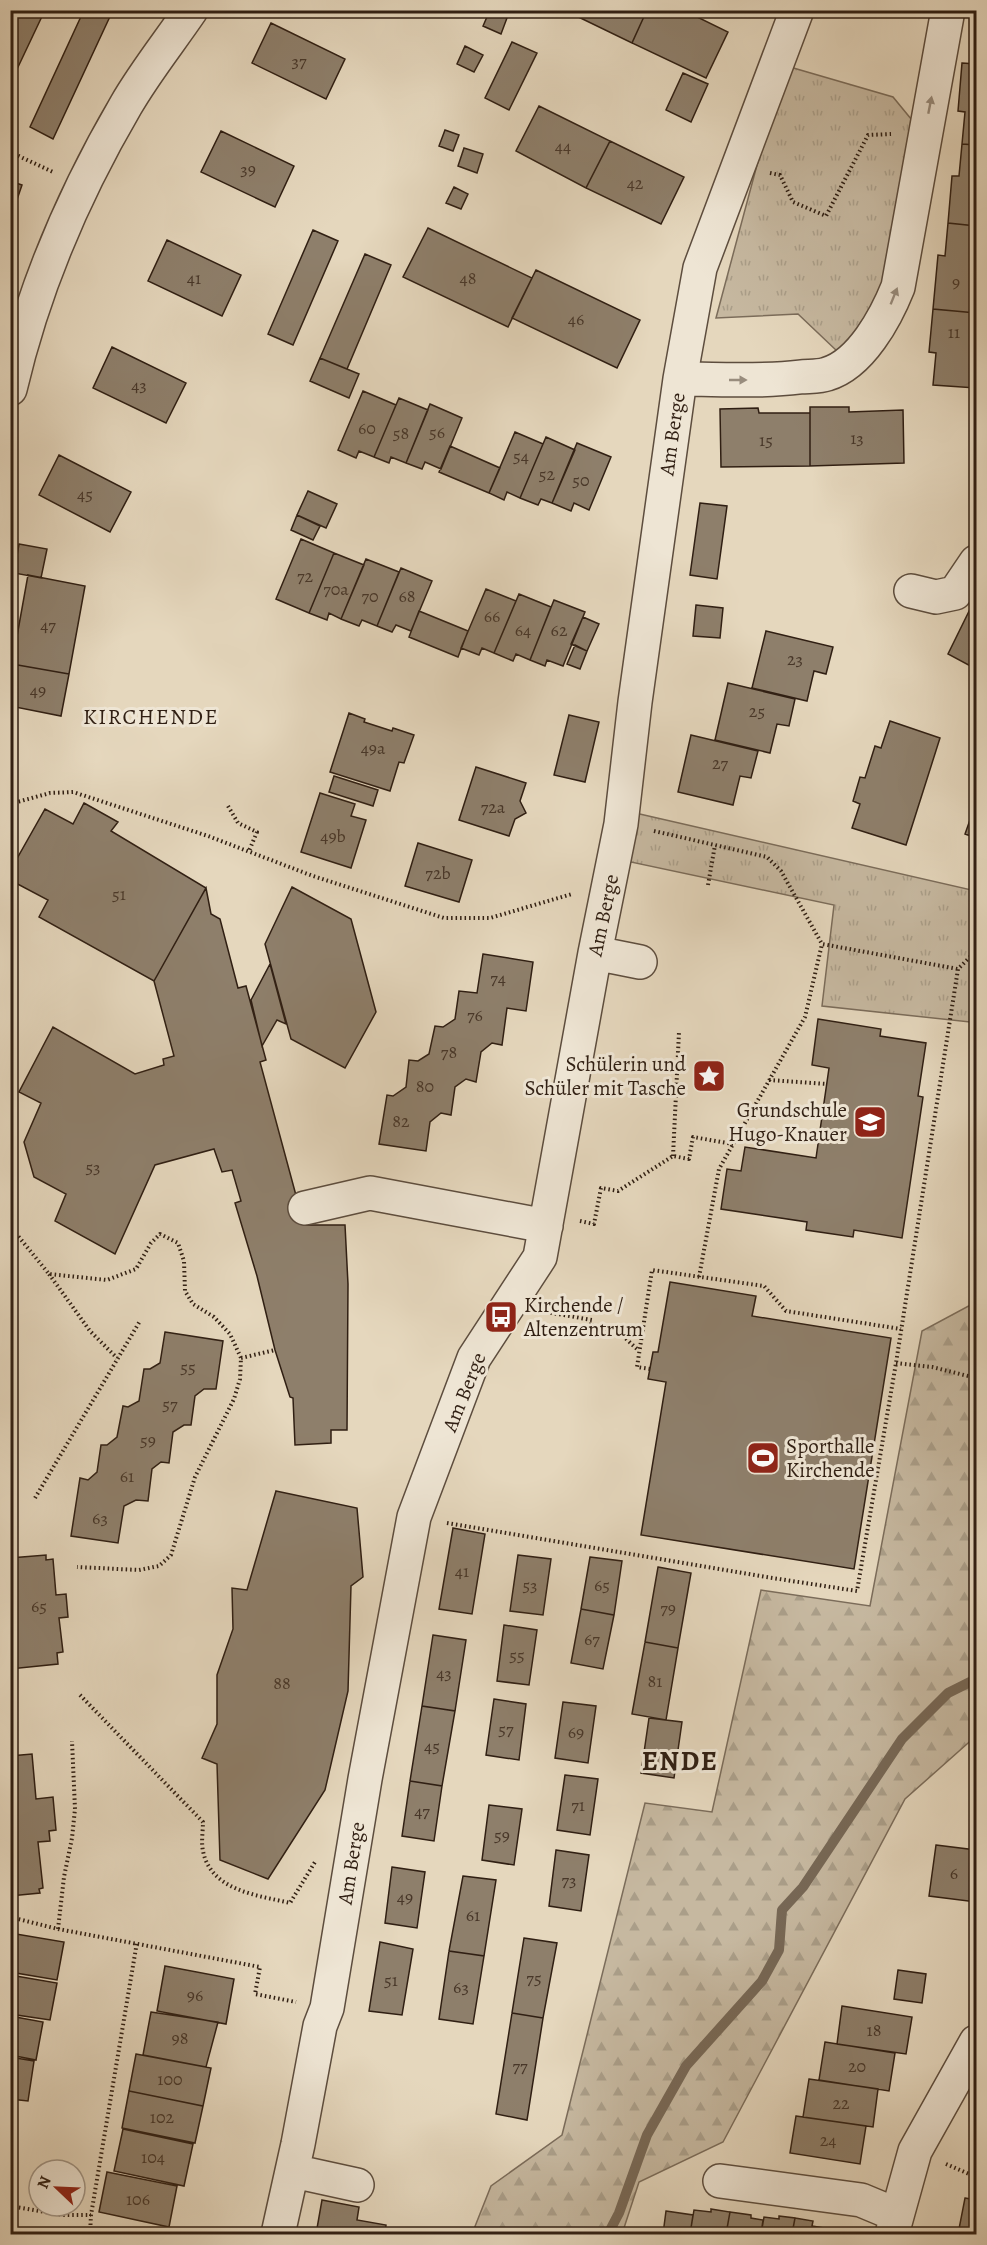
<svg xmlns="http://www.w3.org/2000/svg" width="987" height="2245" font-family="Alegreya,serif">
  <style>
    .grass { fill: url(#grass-tufts); stroke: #7b6c5a; stroke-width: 1.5 }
    .forest { fill: url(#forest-firs); stroke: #7b6c5a; stroke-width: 1.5 }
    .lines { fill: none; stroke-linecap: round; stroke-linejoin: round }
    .stream { stroke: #776856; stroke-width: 10 }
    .building { fill: #8e7f6b; stroke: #301f13; stroke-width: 1.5 }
    .minor-casing { stroke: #5d4d3e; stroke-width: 36 }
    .path { stroke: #301f13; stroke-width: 4; stroke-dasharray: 1.5 3; stroke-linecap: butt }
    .minor { stroke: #eee5d4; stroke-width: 33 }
    .oneway { fill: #988c7d }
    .labels { text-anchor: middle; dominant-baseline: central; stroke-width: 6; stroke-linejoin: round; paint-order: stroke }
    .number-label { font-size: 18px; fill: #483729 }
    .street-label { font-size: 21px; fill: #301f13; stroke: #eee5d4 }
    .poi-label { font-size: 21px; fill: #301f13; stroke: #eee5d4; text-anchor: end }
    .neighbourhood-label { font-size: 22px; letter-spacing: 1.5px; fill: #301f13; stroke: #eee5d4 }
    .district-label { font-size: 27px; font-weight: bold; letter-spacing: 1.5px; fill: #301f13; stroke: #eee5d4 }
  </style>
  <defs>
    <pattern id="grass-tufts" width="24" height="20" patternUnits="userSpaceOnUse" patternTransform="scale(1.5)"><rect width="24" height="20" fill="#c6b8a0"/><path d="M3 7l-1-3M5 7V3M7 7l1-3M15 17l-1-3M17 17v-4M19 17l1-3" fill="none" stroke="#aa9e89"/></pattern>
    <pattern id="forest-firs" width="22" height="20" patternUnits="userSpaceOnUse" patternTransform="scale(1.5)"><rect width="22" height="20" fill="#c6b8a0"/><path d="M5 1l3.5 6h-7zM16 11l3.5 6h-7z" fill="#aa9e89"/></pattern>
  </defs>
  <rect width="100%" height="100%" fill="#e5d7bd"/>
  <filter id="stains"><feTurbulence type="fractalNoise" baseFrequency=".00333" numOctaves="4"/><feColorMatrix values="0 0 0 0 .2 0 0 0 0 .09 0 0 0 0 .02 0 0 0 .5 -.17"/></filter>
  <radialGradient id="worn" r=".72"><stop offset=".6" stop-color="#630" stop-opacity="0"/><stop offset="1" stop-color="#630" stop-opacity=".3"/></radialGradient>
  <path class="grass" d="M790 67 893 97 916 125 877 310 838 352 798 314 716 318 757 165Z
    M631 812 976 891V1011L970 1022 822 1006 834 905 626 861Z"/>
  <path class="forest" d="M976 1302V1736L905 1799 723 2142 639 2182 622 2234H472L491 2186 562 2135 645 1803 712 1812 761 1590 870 1606 922 1331Z"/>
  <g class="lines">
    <path class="stream" d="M608 2234 619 2213 647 2135 686 2066 762 1981 779 1950 782 1910 803 1887 902 1739 948 1693 976 1679"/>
  </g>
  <path class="building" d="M11 10H45L10 84V12Z
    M84 10H113L53 139 30 127Z
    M490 10 507 18 501 34 483 26Z
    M564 10H647L632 43Z
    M647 10H683L728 32 706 78 632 43Z
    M271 23 345 59 326 99 252 63Z
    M512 42 537 53 509 110 485 98Z
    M465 46 483 55 474 72 457 64Z
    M962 63 976 64V145L962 144 965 112 958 111Z
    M683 73 708 84 691 122 666 110Z
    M539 106 610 141 586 188 516 151Z
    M445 130 459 135 453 151 439 146Z
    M221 131 294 166 275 207 201 172Z
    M610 141 684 177 661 224 586 188Z
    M962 144 976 145V226L948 223 952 176H959Z
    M464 148 483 154 477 173 458 166Z
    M10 181 22 185 10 220Z
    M454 187 468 194 461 209 446 203Z
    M948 223 976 226V313L933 309 938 255 945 256Z
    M428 228 532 278 508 327 403 277Z
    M313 230 338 241 293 345 268 334Z
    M167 240 241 275 222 316 148 281Z
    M365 254 391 265 347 369 320 358Z
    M536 270 640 320 617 368 512 318Z
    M933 309 976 313V388L933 385 936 353 929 352Z
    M112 347 186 383 166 423 93 388Z
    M320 358 359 374 349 398 310 381Z
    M363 391 396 405 374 457 359 451 356 458 338 450Z
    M399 398 428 410 406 463 391 457 389 463 374 457Z
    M430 404 462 418 441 469 425 462 422 469 406 463Z
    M810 407H849V412L903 410 904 463 810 466Z
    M758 408 759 413H810V466L721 467 720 409Z
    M515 432 543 444 520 498 507 492 504 500 489 493Z
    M546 437 575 450 552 503 541 499 538 505 520 498Z
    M577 443 611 457 589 510 574 503 571 511 552 503Z
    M450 446 500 468 489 493 439 472Z
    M59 455 131 492 110 532 39 495Z
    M308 491 337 504 326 528 297 515Z
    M700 503 727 506 717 579 690 575Z
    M297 515 320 526 313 540 291 530Z
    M301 539 334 553 309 613 276 599Z
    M19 544 47 549 41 578 14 573Z
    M334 553 364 565 341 619 329 613 327 620 309 613Z
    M366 559 399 572 377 626 362 620 359 626 341 619Z
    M401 568 432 581 411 631 396 625 392 632 377 626Z
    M28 575 85 586 69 674 12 664Z
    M486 589 516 601 494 653 482 648 479 655 461 648Z
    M519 594 551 607 530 660 516 654 513 661 494 653Z
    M976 597V669L948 654Z
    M554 600 585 612 563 666 547 660 545 666 530 660Z
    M696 605 723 608 720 638 693 636Z
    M419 611 468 631 458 657 409 637Z
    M583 617 599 624 587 651 571 644Z
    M766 631 833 647 826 674 814 671 807 701 752 688Z
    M575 645 587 651 580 669 567 664Z
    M12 664 69 674 61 716 10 706Z
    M728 683 795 699 789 726 777 724 770 753 715 740Z
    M349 713 365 719 364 722 392 731 393 728 414 735 404 763 399 762 390 791 330 772Z
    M569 715 599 722 585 782 554 775Z
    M890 721 940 738 906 845 852 828 860 804 853 801 860 777 865 778 875 746 881 748Z
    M691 735 758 751 751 778 740 776 733 805 678 792Z
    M476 767 526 783 520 801 526 813 515 819 509 836 459 820Z
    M334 776 378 790 373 806 329 792Z
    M320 793 355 804 351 816 366 820 351 868 301 852Z
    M84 803 118 822 111 831 206 888 154 981 39 917 48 900 10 880V871L45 809 73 824Z
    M976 803V838L965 834Z
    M418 843 472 860 459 902 405 886Z
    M292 887 351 919 376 1012 345 1068 291 1039 265 944Z
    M206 888 211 914 220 919 238 988 246 986 266 1060 260 1062 304 1225H345L348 1284 347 1430H331V1443L295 1445 293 1398 290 1397 275 1350 257 1276 235 1203 241 1201 232 1170 222 1172 214 1149 155 1165 115 1254 55 1221 66 1194 34 1177 24 1142 41 1103 19 1092 53 1027 135 1074 164 1065 163 1059 174 1056 154 981Z
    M483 954 533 962 526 1011 507 1008 502 1045 492 1043 481 1052 476 1082 466 1079 455 1087 451 1115 441 1113 430 1122 426 1151 379 1144 387 1095 393 1096 406 1087 409 1060 418 1061 429 1054 435 1026 443 1027 455 1019 459 991 477 993Z
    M270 964 286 1024 277 1020 262 1046 251 1000Z
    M818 1019 881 1029 880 1036 926 1043 918 1096 923 1097 902 1238 854 1230 853 1237 806 1230 807 1222 721 1209 727 1169 741 1171 745 1147 816 1158 829 1068 812 1065Z
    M670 1282 756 1296 752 1316 891 1338 854 1569 641 1535 666 1382 648 1379 653 1352H658Z
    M165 1332 223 1341 216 1389H204L195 1396 191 1425H184L173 1432 169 1463 161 1462 152 1469 148 1501 136 1500 124 1506 118 1543 71 1536 80 1478 88 1480 97 1472 101 1445H107L117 1437 123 1406 128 1407 139 1401 144 1369H150L160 1363Z
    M276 1491 357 1508 363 1577 351 1586 348 1691 325 1790 268 1879 220 1860 217 1764 202 1758 217 1724V1675L233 1629 232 1588 247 1590Z
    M453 1528 485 1534 472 1614 439 1609Z
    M46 1555V1560L53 1559 56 1595 66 1594 68 1617 59 1618 63 1652 57 1653 58 1664 10 1669V1558Z
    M518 1555 551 1559 543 1615 510 1611Z
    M590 1557 622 1561 614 1615 581 1609Z
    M658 1567 691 1573 678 1648 645 1642Z
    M581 1609 614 1615 603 1669 571 1663Z
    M504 1625 537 1630 529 1685 497 1681Z
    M433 1635 466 1640 455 1711 422 1706Z
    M645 1642 678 1648 666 1720 632 1714Z
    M494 1699 526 1704 519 1760 486 1755Z
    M563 1702 596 1706 588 1763 555 1758Z
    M422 1706 455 1711 442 1786 410 1781Z
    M649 1718 682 1722 674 1778 641 1773Z
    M32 1754 36 1799 53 1797 56 1830 49 1831 50 1841 38 1842 43 1888 39 1889 40 1893 10 1896V1756Z
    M565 1775 598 1779 590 1835 557 1830Z
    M410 1781 442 1786 434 1841 402 1836Z
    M489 1805 522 1809 514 1865 482 1860Z
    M936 1845 976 1850V1902L929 1896Z
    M556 1850 589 1855 581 1911 549 1906Z
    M392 1867 425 1872 417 1928 385 1923Z
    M463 1876 496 1880 484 1956 449 1951Z
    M10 1933 64 1942 57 1980 10 1972Z
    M524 1938 557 1943 543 2018 512 2013Z
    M380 1942 413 1949 402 2015 369 2011Z
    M449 1951 484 1956 473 2024 439 2019Z
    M165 1966 234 1979 226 2024 157 2011Z
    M898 1970 926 1974 922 2003 894 1999Z
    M10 1975 57 1983 50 2020 10 2014Z
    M842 2006 912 2017 906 2054 837 2044Z
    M151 2012 218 2022 206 2067 143 2055Z
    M512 2013 543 2018 527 2120 496 2114Z
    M10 2016 43 2022 36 2060 10 2055Z
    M825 2042 895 2053 889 2091 819 2080Z
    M136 2054 211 2068 203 2106 129 2091Z
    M10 2057 34 2061 28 2101 10 2099Z
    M809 2079 878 2089 873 2127 803 2117Z
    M129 2091 203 2106 195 2143 122 2128Z
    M10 2100 16 2101 10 2129Z
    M796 2116 866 2126 860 2164 790 2153Z
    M123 2129 193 2144 184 2186 114 2171Z
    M107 2172 177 2186 169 2227 99 2212Z
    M965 2198 976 2200V2234H958Z
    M322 2200 359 2207 357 2220 386 2225 385 2234H316Z
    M711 2209 730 2212 726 2234H690L694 2210 711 2212Z
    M666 2211 693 2215 690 2234H663Z
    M730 2212 751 2215V2218L763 2220 761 2234H726Z
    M779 2216 795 2218 792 2234H761L764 2217 779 2219Z
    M795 2218 813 2221 812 2226 831 2229 830 2234H792Z"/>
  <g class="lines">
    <g class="minor-casing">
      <path id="minor" d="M680 379C719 379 760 382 800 377 808 376 819 377 827 374 861 364 886 317 898 287L948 10
        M10 389C33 290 75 192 126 105 145 72 170 41 191 10
        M911 591 936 597 955 593 976 562
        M595 953 640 962
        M305 1208 370 1193 546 1226
        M293 2171 357 2185
        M720 2181 861 2200 897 2215
        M278 2234 298 2144 320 2026 327 2008 365 1779 414 1517 474 1358 540 1257 595 953 621 824 635 702 680 379 700 268 797 10
        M892 2234 915 2151 976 2042"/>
    </g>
    <path class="path" d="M10 120H15
      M10 152 53 172
      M770 173 780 175 793 202 826 216 868 135 891 134
      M10 804 50 793 73 792 208 836 313 876 444 918H490L572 894
      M228 806 238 823 257 832 249 851
      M654 831 767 857 781 871 822 944 958 969
      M708 885 715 845
      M769 1080 827 1084
      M673 1156 679 1032
      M580 1221 594 1224 601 1188 618 1191 673 1156 689 1159 693 1137 733 1144
      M10 1226 49 1274 107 1280 136 1269 151 1243 160 1234 178 1243 184 1261 185 1291 193 1304 214 1317 230 1334 241 1358 240 1379 234 1399 195 1477 171 1555 159 1566 139 1570 77 1567
      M49 1274 90 1331 117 1358
      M699 1277 719 1169 805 1017 822 944
      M546 1312 592 1320 590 1330 622 1335 638 1350
      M241 1358 275 1350
      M896 1363 932 1367 976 1378
      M650 1369 637 1367 652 1270 764 1286 786 1311 901 1329
      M35 1498 140 1321
      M447 1523 766 1577 857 1591 896 1363 958 969 976 951
      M80 1695 203 1822C203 1831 201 1842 203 1851 211 1891 257 1895 290 1903L315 1862
      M10 1917 58 1929 260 1967 255 1994 296 2002
      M58 1929 64 1877 72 1838 75 1809 72 1741
      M946 2164 976 2177
      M10 2206 63 2215H91
      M90 2233 99 2234
      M90 2234 91 2215 137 1942"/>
    <use href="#minor" class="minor"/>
  </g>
  <defs><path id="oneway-solid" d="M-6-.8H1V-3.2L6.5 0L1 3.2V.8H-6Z" transform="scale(1.5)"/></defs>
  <g class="oneway">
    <use href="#oneway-solid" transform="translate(930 105) rotate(-79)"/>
    <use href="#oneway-solid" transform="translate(894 296) rotate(-68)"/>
    <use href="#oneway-solid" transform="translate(738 380)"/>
  </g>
  <defs>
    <g id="sight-square" transform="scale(1.725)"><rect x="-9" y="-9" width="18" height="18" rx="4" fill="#8f2418" stroke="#eee5d4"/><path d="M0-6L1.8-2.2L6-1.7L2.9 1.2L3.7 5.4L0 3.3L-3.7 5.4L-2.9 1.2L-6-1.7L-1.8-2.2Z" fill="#fff"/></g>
    <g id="school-square" transform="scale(1.725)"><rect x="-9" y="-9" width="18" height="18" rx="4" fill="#8f2418" stroke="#eee5d4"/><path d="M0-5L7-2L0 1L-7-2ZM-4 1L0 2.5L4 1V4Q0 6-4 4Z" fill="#fff"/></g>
    <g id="bus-square" transform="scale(1.725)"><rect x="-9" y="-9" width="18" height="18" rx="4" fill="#8f2418" stroke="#eee5d4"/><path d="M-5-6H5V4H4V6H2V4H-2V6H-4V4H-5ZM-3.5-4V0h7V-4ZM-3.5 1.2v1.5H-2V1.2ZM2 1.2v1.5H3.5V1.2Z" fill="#fff"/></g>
    <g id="stadium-square" transform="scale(1.725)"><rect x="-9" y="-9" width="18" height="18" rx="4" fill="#8f2418" stroke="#eee5d4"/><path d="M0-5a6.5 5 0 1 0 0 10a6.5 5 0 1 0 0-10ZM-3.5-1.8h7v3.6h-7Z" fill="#fff"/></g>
  </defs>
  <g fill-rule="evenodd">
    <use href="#sight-square" x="709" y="1076"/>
    <use href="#school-square" x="870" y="1122"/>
    <use href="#bus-square" x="501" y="1317"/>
    <use href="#stadium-square" x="763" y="1458"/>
  </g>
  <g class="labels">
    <g class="number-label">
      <text x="299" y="61">37</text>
      <text x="563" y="146">44</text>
      <text x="248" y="169">39</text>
      <text x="635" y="183">42</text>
      <text x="194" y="278">41</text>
      <text x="468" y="278">48</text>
      <text x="956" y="282">9</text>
      <text x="576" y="319">46</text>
      <text x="954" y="332">11</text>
      <text x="139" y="385">43</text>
      <text x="367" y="428">60</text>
      <text x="437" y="432">56</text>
      <text x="401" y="433">58</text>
      <text x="857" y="438">13</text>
      <text x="766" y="440">15</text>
      <text x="521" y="456">54</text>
      <text x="547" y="474">52</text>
      <text x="581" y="480">50</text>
      <text x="85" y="494">45</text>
      <text x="305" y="576">72</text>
      <text x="336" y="589">70a</text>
      <text x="370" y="596">70</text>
      <text x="407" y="596">68</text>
      <text x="492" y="616">66</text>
      <text x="48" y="625">47</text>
      <text x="523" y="630">64</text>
      <text x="559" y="630">62</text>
      <text x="795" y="659">23</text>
      <text x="38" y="690">49</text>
      <text x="757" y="711">25</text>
      <text x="373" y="748">49a</text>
      <text x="720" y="763">27</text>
      <text x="493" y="807">72a</text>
      <text x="333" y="836">49b</text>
      <text x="438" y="873">72b</text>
      <text x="119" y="894">51</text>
      <text x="498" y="978">74</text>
      <text x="475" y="1015">76</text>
      <text x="449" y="1052">78</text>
      <text x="425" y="1086">80</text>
      <text x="401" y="1121">82</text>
      <text x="93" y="1167">53</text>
      <text x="188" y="1367">55</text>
      <text x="170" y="1404">57</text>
      <text x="148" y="1440">59</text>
      <text x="127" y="1476">61</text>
      <text x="100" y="1518">63</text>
      <text x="462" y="1571">41</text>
      <text x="530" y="1585">53</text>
      <text x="602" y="1585">65</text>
      <text x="39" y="1606">65</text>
      <text x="668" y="1608">79</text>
      <text x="592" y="1639">67</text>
      <text x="517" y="1655">55</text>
      <text x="444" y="1673">43</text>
      <text x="655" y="1681">81</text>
      <text x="282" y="1683">88</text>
      <text x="506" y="1729">57</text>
      <text x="576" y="1732">69</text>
      <text x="432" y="1746">45</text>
      <text x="578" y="1805">71</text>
      <text x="422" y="1811">47</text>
      <text x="502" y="1835">59</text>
      <text x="954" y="1873">6</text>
      <text x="569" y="1880">73</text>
      <text x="405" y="1897">49</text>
      <text x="473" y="1915">61</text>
      <text x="534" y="1978">75</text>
      <text x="391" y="1980">51</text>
      <text x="461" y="1987">63</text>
      <text x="195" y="1995">96</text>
      <text x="874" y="2030">18</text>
      <text x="180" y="2038">98</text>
      <text x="520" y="2066">77</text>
      <text x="857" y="2066">20</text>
      <text x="170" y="2079">100</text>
      <text x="841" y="2103">22</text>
      <text x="162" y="2117">102</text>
      <text x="828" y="2140">24</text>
      <text x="153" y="2157">104</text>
      <text x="138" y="2199">106</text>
    </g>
    <g class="street-label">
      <text transform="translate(672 434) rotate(-82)">Am Berge</text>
      <text transform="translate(603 915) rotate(-78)">Am Berge</text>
      <text transform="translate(464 1392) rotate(-68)">Am Berge</text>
      <text transform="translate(351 1863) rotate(-81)">Am Berge</text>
    </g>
    <g class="poi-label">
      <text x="686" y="1064">Schülerin und<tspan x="686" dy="24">Schüler mit Tasche</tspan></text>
      <text x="847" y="1110">Grundschule<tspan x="847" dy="24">Hugo-Knauer</tspan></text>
      <text x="524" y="1305" text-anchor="start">Kirchende /<tspan x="524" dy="24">Altenzentrum</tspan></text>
      <text x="786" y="1446" text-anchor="start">Sporthalle<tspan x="786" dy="24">Kirchende</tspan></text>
    </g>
    <g class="neighbourhood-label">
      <text x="151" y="717">KIRCHENDE</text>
    </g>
    <g class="district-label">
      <text x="680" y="1761">ENDE</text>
    </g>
  </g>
  <rect width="987" height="2245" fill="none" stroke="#e5d7bd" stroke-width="36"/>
  <rect x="12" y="12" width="963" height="2221" fill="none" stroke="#301f13" stroke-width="3"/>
  <rect x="18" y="18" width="951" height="2209" fill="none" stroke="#301f13" stroke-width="1.5"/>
  <g transform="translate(57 2188) rotate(293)"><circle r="28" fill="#eee5d4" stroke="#a29687" stroke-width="1.5"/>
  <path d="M0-4.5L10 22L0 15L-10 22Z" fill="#8f2418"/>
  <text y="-9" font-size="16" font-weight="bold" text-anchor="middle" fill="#301f13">N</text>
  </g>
  <rect width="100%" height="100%" filter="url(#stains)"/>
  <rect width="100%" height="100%" fill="url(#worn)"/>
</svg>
